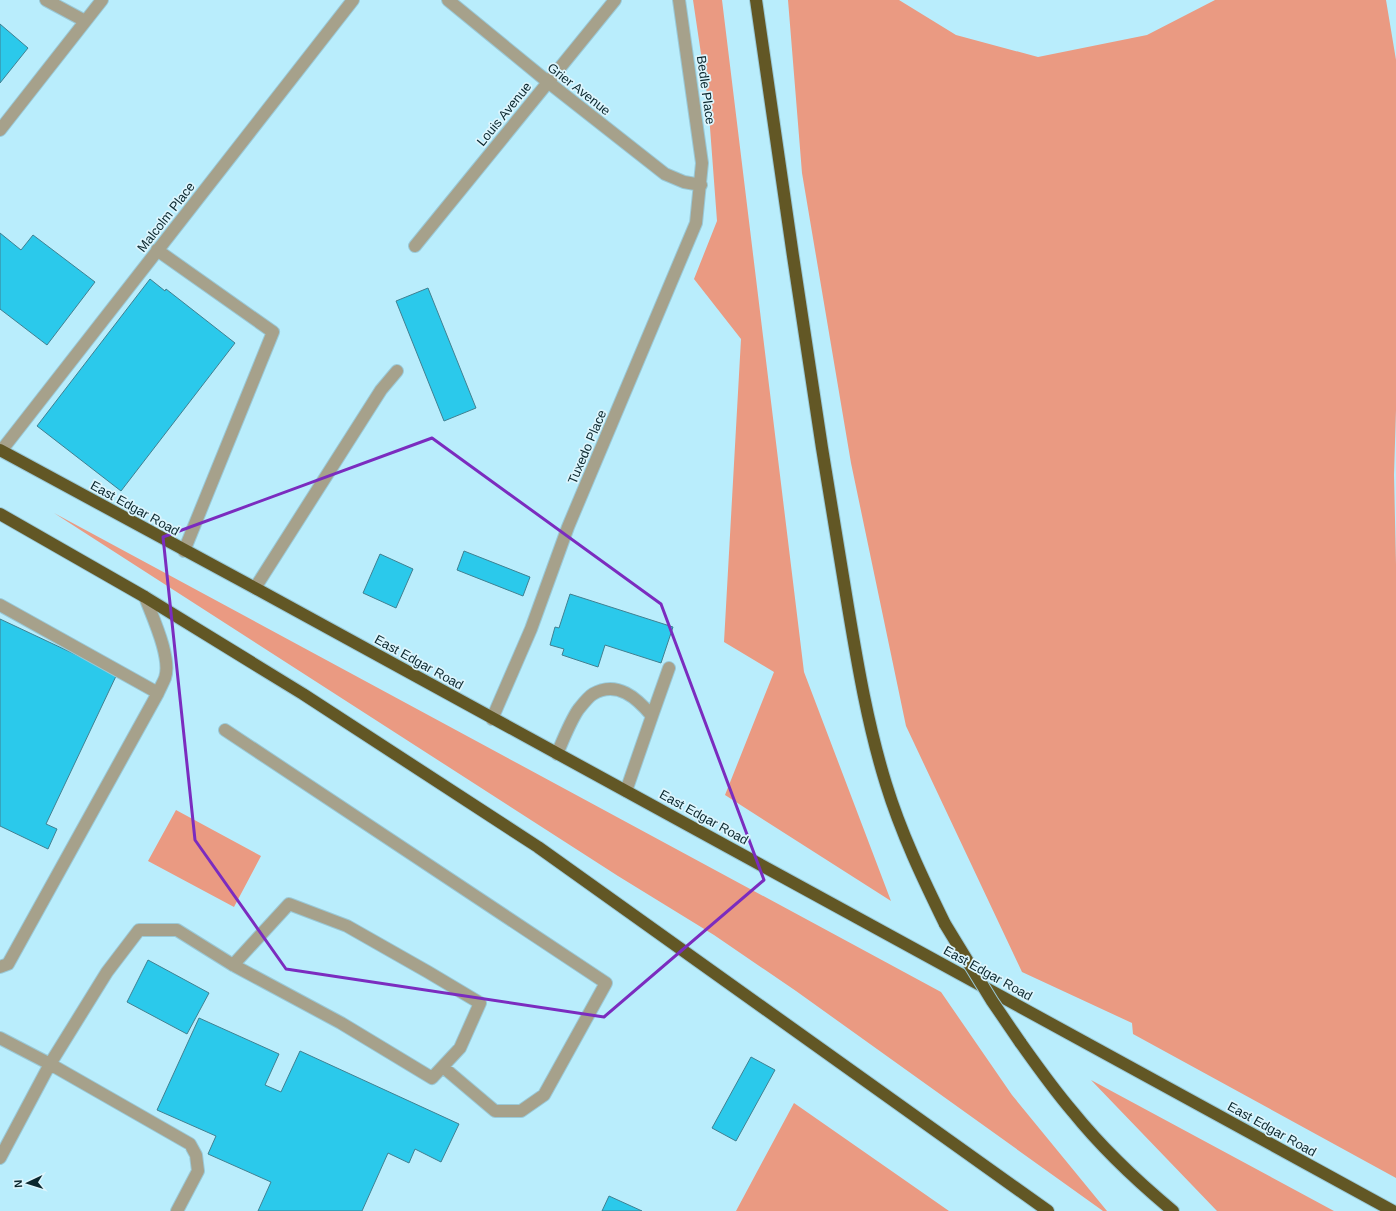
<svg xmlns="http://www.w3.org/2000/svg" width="1396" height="1211" font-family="Helvetica,sans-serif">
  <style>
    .green { fill: #ea9a82 }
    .building { fill: #2bc9eb; stroke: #408091 }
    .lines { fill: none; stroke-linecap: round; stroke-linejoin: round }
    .minor-casing { stroke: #9ac9d7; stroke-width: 14 }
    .highway-casing { stroke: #9ac9d7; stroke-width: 14 }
    .minor { stroke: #a6a18b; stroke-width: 12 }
    .highway { stroke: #625725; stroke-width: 12 }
    .highway-bridge-casing { stroke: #9ac9d7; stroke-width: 14; stroke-linecap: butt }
    .highway-bridge { stroke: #625725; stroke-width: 12 }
    .marked { fill: none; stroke: #7b2cbf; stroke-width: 3; stroke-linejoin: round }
    .labels { text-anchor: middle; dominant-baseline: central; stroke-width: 3.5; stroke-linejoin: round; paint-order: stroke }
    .street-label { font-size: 13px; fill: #0b272e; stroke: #dcf5fd }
  </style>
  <rect width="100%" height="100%" fill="#b9edfc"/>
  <path class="green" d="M693 0H722L804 672 891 901 725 795 774 672 724 642 741 339 694 279 717 221 708 101Z
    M788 0H899L956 35 1038 57 1147 35 1215 0H1386L1396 60V410L1394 475 1396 564V1178L1133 1034 1132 1023 1022 972 906 726 851 463 802 173Z
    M54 513 941 992 1012 1095 1107 1211H1103L796 991 714 935 618 876Z
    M176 810 261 856 234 907 148 861Z
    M1091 1080 1334 1211H1217Z
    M794 1103 949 1211H736Z"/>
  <path class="building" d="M0 24 28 48 0 83Z
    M0 233 21 250 33 235 95 282 47 345 0 309Z
    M150 279 165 291 166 289 235 343 121 491 37 426Z
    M428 288 476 408 444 421 396 301Z
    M464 551 530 577 523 596 457 570Z
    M380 554 413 569 396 608 363 593Z
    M570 594 673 627 661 663 605 645 598 667 562 655 564 649 550 645 555 627 559 628Z
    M0 619 117 674 46 824 57 829 48 849 0 826Z
    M148 960 209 993 187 1034 127 1002Z
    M199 1018 279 1054 265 1085 281 1092 300 1051 459 1124 441 1162 415 1149 409 1163 388 1153 362 1211H258L271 1182 208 1154 216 1136 157 1110Z
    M751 1057 775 1070 736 1141 712 1128Z
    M609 1196 642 1211H602Z"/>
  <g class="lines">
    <g class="minor-casing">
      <path id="minor" d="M46 0 85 21
        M448 0 548 82 665 174 684 182 701 185
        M0 130 102 0
        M415 246 615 0
        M157 250 273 332 184 551
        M1 451 353 0
        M255 588 381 390 397 371
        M145 597C152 616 172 658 165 678 163 683 160 688 158 693
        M0 605 158 693 8 964 0 967
        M652 716 669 668
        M492 719 531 629 568 527 696 223 702 163 679 0
        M225 730 606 983 544 1095 521 1111H495L443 1067
        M557 754C563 740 570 722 578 710 582 705 588 697 593 694 617 680 637 698 652 716L626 791
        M0 1038 50 1064 0 1158
        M177 1211 198 1171 196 1155 190 1144 50 1064 107 972 139 930H177L233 965 341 1023 432 1078 460 1048 480 1003 428 972 347 926 289 904 233 965"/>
    </g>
    <g class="highway-casing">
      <path id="highway" d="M756 0C777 149 799 299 822 448 831 501 839 554 848 607 858 667 868 726 886 784 901 833 923 879 945 924
        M0 450 255 588 1393 1211
        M0 514 145 597 303 694 538 847 1048 1211
        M1020 1042C1037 1066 1054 1090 1073 1112 1102 1148 1137 1181 1173 1211"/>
    </g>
    <use href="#minor" class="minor"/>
    <use href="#highway" class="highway"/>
    <g class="highway-bridge-casing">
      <path id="highway-bridge" d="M945 924 992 1001 1020 1042"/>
    </g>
    <use href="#highway-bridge" class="highway-bridge"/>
  </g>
  <path class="marked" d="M432 438 661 604 764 880 604 1017 286 969 195 840 163 537Z"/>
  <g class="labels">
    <g class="street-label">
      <text transform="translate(579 89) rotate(38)">Grier Avenue</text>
      <text transform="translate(706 90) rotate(82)">Bedle Place</text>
      <text transform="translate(504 114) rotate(-51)">Louis Avenue</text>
      <text transform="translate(166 217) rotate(-52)">Malcolm Place</text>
      <text transform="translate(587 447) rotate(-67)">Tuxedo Place</text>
      <text transform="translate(135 508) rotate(29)">East Edgar Road</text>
      <text transform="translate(419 662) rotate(29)">East Edgar Road</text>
      <text transform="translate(704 817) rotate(29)">East Edgar Road</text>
      <text transform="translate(988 973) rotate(29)">East Edgar Road</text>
      <text transform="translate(1272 1129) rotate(29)">East Edgar Road</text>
    </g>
  </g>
  <g transform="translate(28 1183) rotate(266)" stroke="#dcf5fd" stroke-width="3" paint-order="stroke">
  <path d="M0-3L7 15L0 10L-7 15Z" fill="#0b272e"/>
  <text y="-6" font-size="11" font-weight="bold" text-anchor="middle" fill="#0b272e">N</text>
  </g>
</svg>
